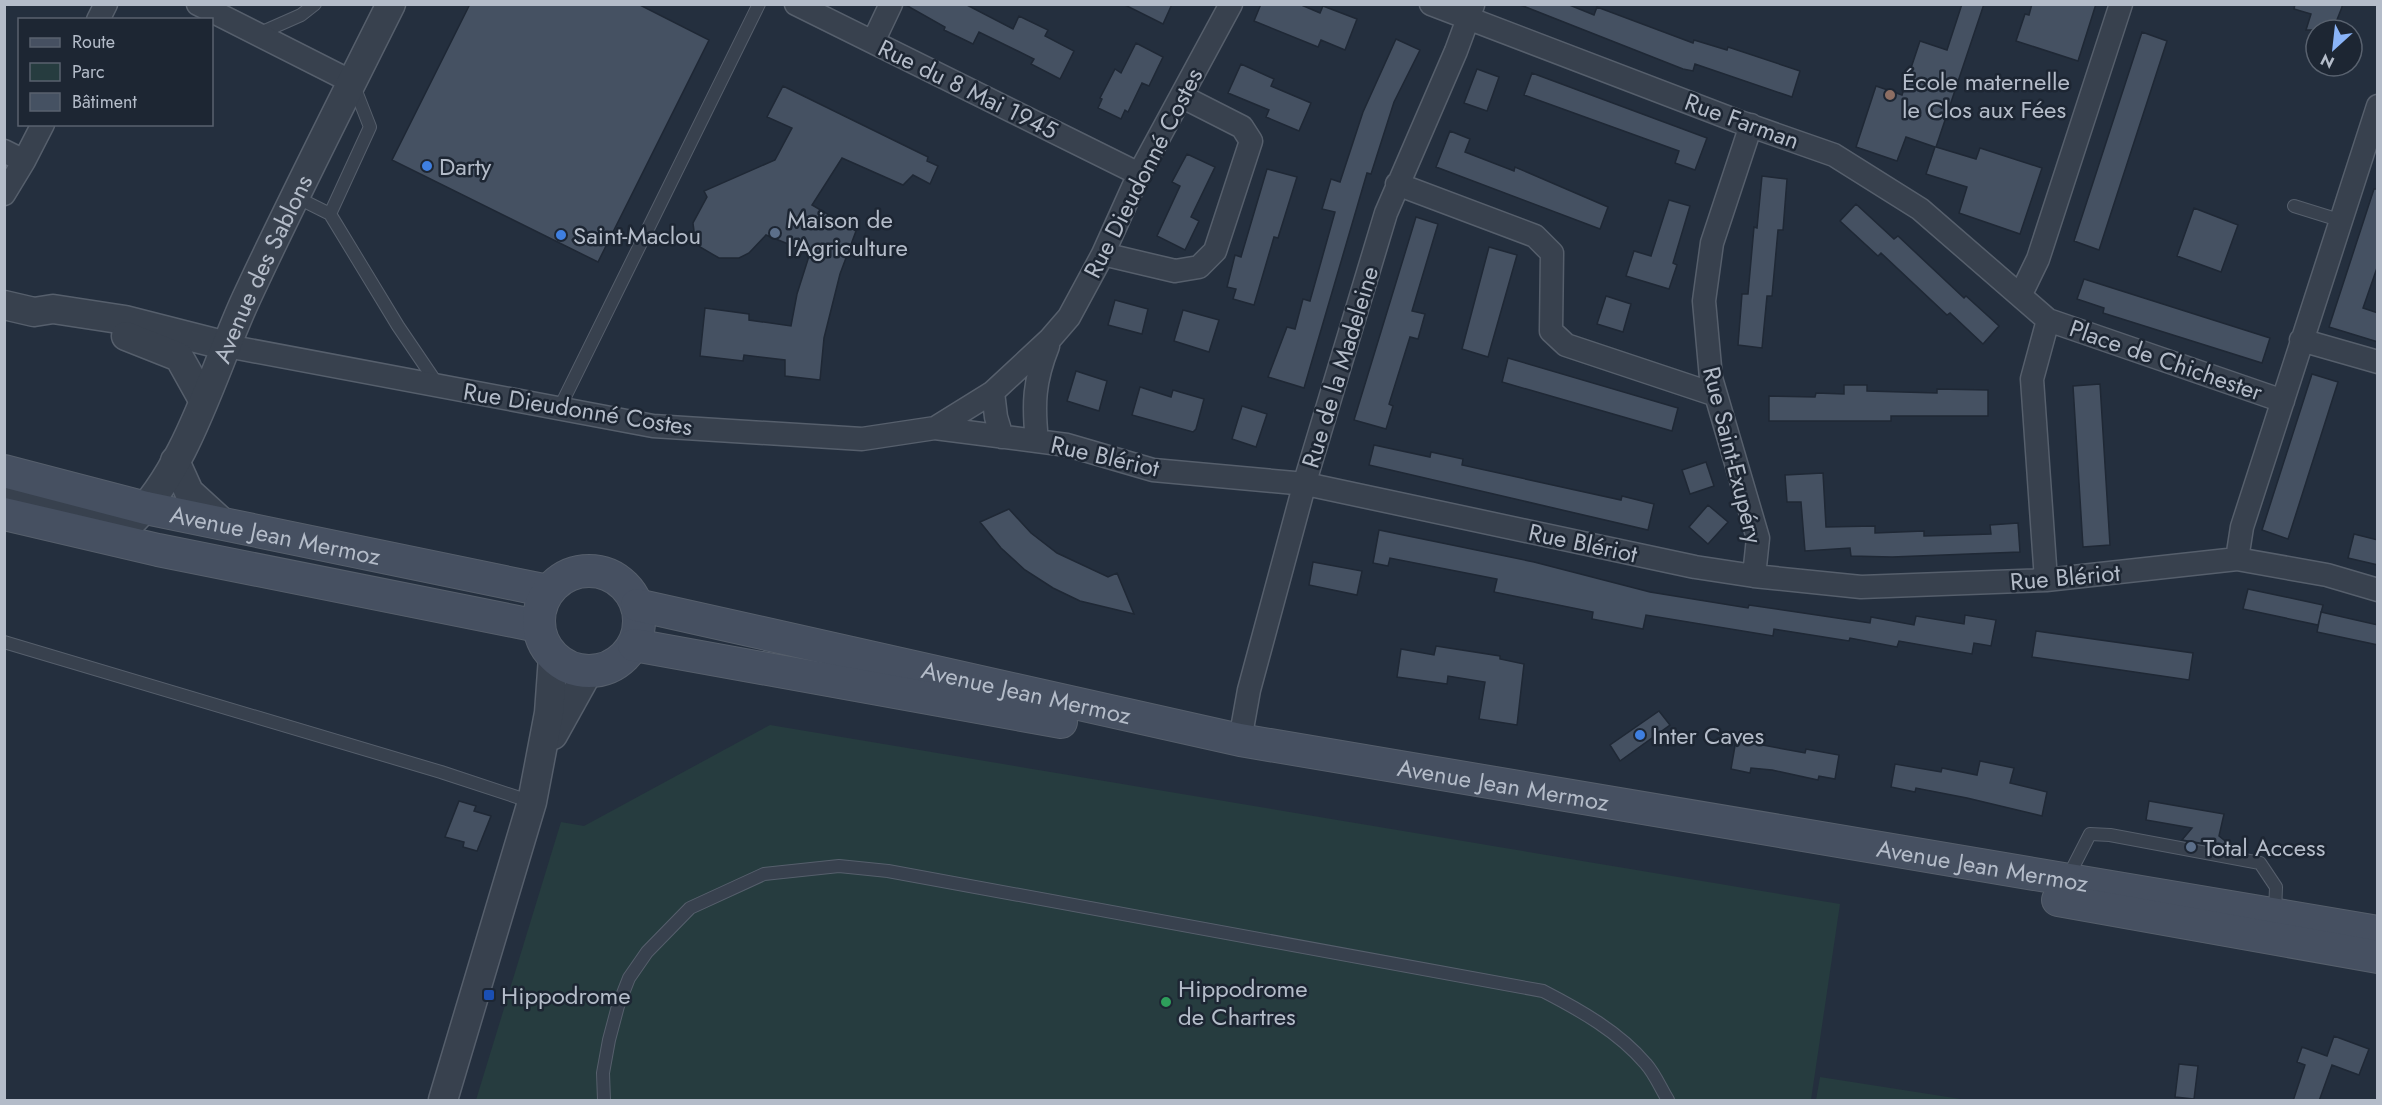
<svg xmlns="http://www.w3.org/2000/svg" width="2382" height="1105" font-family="Jost,sans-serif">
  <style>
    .green { fill: #263c3f }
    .building { fill: #455162; stroke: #1f2835; stroke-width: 1.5 }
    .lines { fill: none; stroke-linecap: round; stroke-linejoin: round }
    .service-casing { stroke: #565f6c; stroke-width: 14 }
    .minor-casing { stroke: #565f6c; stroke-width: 25 }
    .tertiary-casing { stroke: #565f6c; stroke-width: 31 }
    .secondary-casing { stroke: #565f6c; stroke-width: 34 }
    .service { stroke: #38414e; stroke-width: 12 }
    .minor { stroke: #38414e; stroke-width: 22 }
    .tertiary { stroke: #38414e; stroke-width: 28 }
    .secondary { stroke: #465061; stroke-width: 32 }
    .education-dot { fill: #8d6e63; stroke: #1d2633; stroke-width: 2 }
    .shop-dot { fill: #3f7fe0; stroke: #1d2633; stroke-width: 2 }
    .service-dot { fill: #5c6f8a; stroke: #1d2633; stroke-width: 2 }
    .transit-dot { fill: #1a4fb4; stroke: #1d2633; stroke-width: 2 }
    .leisure-dot { fill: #2e9e5b; stroke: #1d2633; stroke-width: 2 }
    .labels { text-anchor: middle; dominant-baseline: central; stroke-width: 5; stroke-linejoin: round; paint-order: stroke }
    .poi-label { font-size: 24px; fill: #b4bcc9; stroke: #1d2633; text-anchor: start }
    .street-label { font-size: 24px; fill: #b4bcc9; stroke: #1d2633 }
  </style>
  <rect width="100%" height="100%" fill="#242f3e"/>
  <path class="green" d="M770 725 1840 904 1811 1100H476L561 822 584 826Z
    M1820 1077 1967 1100H1816Z"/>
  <path class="building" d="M470 4H638L709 40 598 262 392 160Z
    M904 4H965L1013 29 1019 16 1048 30 1045 36 1074 51 1060 79 1031 64 1034 59 979 32 973 44 944 30 945 27Z
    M1123 4H1172L1163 24Z
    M1261 4H1299L1320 13 1323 6 1357 19 1345 50 1321 40 1318 47 1254 21Z
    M1518 4H1567L1594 15 1597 7 1693 43 1694 40 1727 50 1728 47 1800 71 1792 97 1695 64 1693 71 1683 69Z
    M1962 4H1984L1936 147 1976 159 1980 148 2042 168 2020 234 1959 213 1967 187 1926 174 1935 147 1906 137 1897 161 1856 147 1876 86 1902 95 1920 41 1947 50Z
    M2032 4H2096L2078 61 2016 41 2025 14 2029 15Z
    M2295 4H2342V7L2333 30H2306L2311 14 2294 9Z
    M2142 32 2167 41 2099 250 2074 241Z
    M1396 39 1420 50 1394 102 1371 174 1367 173 1304 388 1268 377 1287 327 1295 329 1303 299 1310 301 1335 212 1322 209 1331 179 1340 182 1363 112Z
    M1136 43 1163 57 1149 86 1142 83 1128 112 1125 110 1121 119 1098 108 1102 99 1100 98 1115 69 1121 73Z
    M1241 64 1274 79 1271 86 1311 103 1299 131 1266 117 1269 110 1228 93Z
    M1477 69 1499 77 1487 111 1464 103Z
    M1532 73 1707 138 1695 170 1675 163 1679 151 1524 95Z
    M783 86 928 157 927 161 938 166 930 184 913 175 903 185 842 158 812 205 856 231 840 274 824 338 820 380 785 376V360L744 355 743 361 700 356 705 308 749 314V320L791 326 797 294 810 253 766 235 749 253 739 258H719L700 247 695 239 693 223 707 197 704 191 775 160 792 128 767 117Z
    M1450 131 1470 139 1465 152 1514 171 1515 167 1608 207 1600 229 1436 167Z
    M1187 154 1215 167 1191 217 1199 221 1185 250 1157 236 1180 186 1172 182Z
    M1267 169 1297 177 1278 238 1274 237 1254 305 1233 299 1236 289 1227 287 1235 255 1241 257Z
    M1762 176 1787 179 1783 230H1778L1772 296H1767L1762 348 1738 345 1742 294H1748L1754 227 1757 228Z
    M2374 189H2378V265L2363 308 2378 313V342L2329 327Z
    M1669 200 1690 206 1673 263 1677 265 1669 289 1626 276 1634 251 1651 256Z
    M1856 204 1894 239 1898 236 1964 298 1966 296 1999 326 1983 344 1950 313 1947 315 1881 253 1878 256 1840 221Z
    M2194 208 2238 225 2221 272 2177 256Z
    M1416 217 1438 224 1412 311 1425 314 1418 339 1410 337 1389 404 1393 406 1386 429 1354 420Z
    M1489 247 1517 255 1488 357 1462 349Z
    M2084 279 2270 338 2262 363 2103 313 2104 308 2077 299Z
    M1606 296 1631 304 1623 332 1597 324Z
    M1115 300 1148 309 1142 334 1108 325Z
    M1183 310 1219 320 1209 352 1174 341Z
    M1508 358 1678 408 1672 431 1502 382Z
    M1076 371 1107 381 1099 411 1067 401Z
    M2312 374 2338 382 2288 539 2262 530Z
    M2100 384 2110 545 2083 547 2073 386Z
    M1844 385H1867V391L1937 393V389L1988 390V416H1891V421H1769V396L1815 397 1816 393 1844 394Z
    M1140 387 1171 397 1173 390 1204 399 1196 429 1193 432 1132 415Z
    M1242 406 1267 414 1256 447 1232 439Z
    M1374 445 1430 457 1431 452 1463 459 1462 465 1621 500 1622 496 1654 504 1648 530 1369 465Z
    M1706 462 1714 486 1690 494 1682 470Z
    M1823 473 1826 527 1875 526V533L1924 531V536L1991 534 1990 525 2018 523 2020 552 1892 557 1851 556 1850 548 1805 551 1801 502H1787L1785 475Z
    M1708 505 1728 522 1708 544 1689 527Z
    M1009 509 1031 533 1057 553 1108 577 1117 573 1134 614 1080 601 1053 588 1025 570 1001 548 980 522Z
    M1379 530 1534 562 1650 592 1748 608 1749 605 1870 623 1871 617 1914 625 1916 616 1964 624 1965 615 1996 620 1991 646 1974 643 1972 654 1899 641 1897 647 1850 638 1849 641 1774 629 1773 636 1646 615 1643 629 1592 619 1593 612 1494 592 1497 579 1390 558 1388 566 1373 563Z
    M2354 534 2378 540V565L2348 558Z
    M1313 562 1362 571 1357 595 1309 585Z
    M2248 589 2323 605 2318 625 2243 609Z
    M2321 612 2378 625V645L2317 632Z
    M2036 631 2193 653 2189 680 2032 657Z
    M1436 646 1500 656V659L1524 664 1517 725 1479 719 1485 682 1448 676 1447 684 1397 677 1401 649 1434 655Z
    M1659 711 1670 725 1620 761 1610 745Z
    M1736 740 1805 753 1806 749 1839 755 1835 779 1819 776 1818 780 1772 770 1751 768 1750 773 1731 769Z
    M1980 761 2014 768 2010 783 2047 792 2042 816 1967 798 1916 788 1915 792 1891 787 1895 764 1941 772 1942 768 1977 775Z
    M459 801 476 806 474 811 491 816 477 851 463 847 464 842 445 837Z
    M2149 801 2224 814 2219 836 2235 849 2182 840 2192 828 2146 820Z
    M2334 1036 2369 1049 2359 1075 2332 1065 2319 1101H2293L2305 1065 2297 1062 2302 1047 2327 1056Z
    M2179 1064 2198 1066 2194 1099 2175 1097Z"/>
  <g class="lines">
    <g class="service-casing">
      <path id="service" d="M258 34 301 15 315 4
        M354 86 370 127 330 214 398 326 438 385
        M296 197 330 214
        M2294 206 2339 220
        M559 409 759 4
        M4 642 441 772 532 802
        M2067 879 2090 834 2110 835 2260 863 2276 887 2275 914
        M604 1100 603 1073 609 1040 618 1006 629 978 647 952 690 908 764 874 839 866 888 871 1543 991C1580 1010 1619 1032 1646 1064 1655 1074 1661 1089 1668 1100"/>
    </g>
    <g class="minor-casing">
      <path id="minor" d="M198 4 352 82
        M796 4 1139 174
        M1431 4 1737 121 1834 155 1920 209 2048 320 2283 401
        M98 20 106 4
        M873 42 891 4
        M1751 125 1712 243 1704 301 1711 378 1758 538 1754 576
        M4 151 24 161 43 124
        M1397 184 1535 236 1552 253 1551 331 1566 345 1716 395
        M4 194 24 161
        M1103 254 1175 271 1199 267 1215 251 1251 141 1242 127 1183 97
        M2021 294 2038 259 2121 4
        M2301 340 2378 362
        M227 346 653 426 862 439 935 428 993 392 1050 339 1069 317 1103 254 1139 174 1231 4
        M993 392 996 417 1002 437
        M935 428 1067 445 1153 470 1306 484 1695 567 1754 576 1861 587 2046 580 2237 559 2327 575 2378 590
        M1037 441C1033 404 1034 381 1048 346
        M2237 559 2242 527 2378 106
        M2046 580 2032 379 2048 320
        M1240 740 1249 690 1307 475 1386 213 1456 51 1473 5"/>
    </g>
    <g class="tertiary-casing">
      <g id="tertiary">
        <path d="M4 305 34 312 53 309 125 320 227 346"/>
        <path d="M126 336 179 357 203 400"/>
        <path d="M175 461 189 492 224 524"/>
        <path id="s1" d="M4 496 129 524C186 473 214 368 246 299 292 200 342 102 391 4"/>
        <path d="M553 735 588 672"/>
        <path d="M443 1100 532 802 549 713 553 657"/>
      </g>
    </g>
    <g class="secondary-casing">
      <g id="secondary">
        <path id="s2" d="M4 471 146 508 548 591"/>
        <path d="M4 514 158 550 538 626"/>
        <circle cx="589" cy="621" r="50"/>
        <path id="s3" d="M637 605 1240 740 2378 932"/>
        <path d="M634 645 1061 722"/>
        <path d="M2058 900 2378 957"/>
      </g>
    </g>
    <use href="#service" class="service"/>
    <use href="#minor" class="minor"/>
    <use href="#tertiary" class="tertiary"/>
    <use href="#secondary" class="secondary"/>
  </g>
  <circle class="education-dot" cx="1890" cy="95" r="6"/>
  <g class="shop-dot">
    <circle cx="427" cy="166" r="6"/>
    <circle cx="561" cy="235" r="6"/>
    <circle cx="1640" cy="735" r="6"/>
  </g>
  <g class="service-dot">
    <circle cx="775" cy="233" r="6"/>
    <circle cx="2191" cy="847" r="6"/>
  </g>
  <rect class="transit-dot" x="483" y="989" width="12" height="12" rx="3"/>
  <circle class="leisure-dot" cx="1166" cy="1002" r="6"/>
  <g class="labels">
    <g class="poi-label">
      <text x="1902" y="81">École maternelle<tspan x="1902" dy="28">le Clos aux Fées</tspan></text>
      <text x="439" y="166">Darty</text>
      <text x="787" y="219">Maison de<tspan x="787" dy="28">l'Agriculture</tspan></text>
      <text x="573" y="235">Saint-Maclou</text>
      <text x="1652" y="735">Inter Caves</text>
      <text x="2203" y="847">Total Access</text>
      <text x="1178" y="988">Hippodrome<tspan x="1178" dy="28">de Chartres</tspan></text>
      <text x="501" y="995">Hippodrome</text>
    </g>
    <g class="street-label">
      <text transform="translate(968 89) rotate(26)">Rue du 8 Mai 1945</text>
      <text transform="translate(1742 121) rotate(20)">Rue Farman</text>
      <text transform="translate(1143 173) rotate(-63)">Rue Dieudonné Costes</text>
      <text stroke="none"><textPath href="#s1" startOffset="418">Avenue des Sablons</textPath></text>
      <text transform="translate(2166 360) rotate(19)">Place de Chichester</text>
      <text transform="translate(1340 367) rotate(-73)">Rue de la Madeleine</text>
      <text transform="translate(578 409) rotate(9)">Rue Dieudonné Costes</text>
      <text transform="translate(1733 455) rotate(76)">Rue Saint-Exupéry</text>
      <text transform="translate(1105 456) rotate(13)">Rue Blériot</text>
      <text stroke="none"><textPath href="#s2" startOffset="279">Avenue Jean Mermoz</textPath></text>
      <text transform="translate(1583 543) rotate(12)">Rue Blériot</text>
      <text transform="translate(2065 577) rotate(-5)">Rue Blériot</text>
      <text stroke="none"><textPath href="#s3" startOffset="399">Avenue Jean Mermoz</textPath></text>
      <text stroke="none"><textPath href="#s3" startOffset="885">Avenue Jean Mermoz</textPath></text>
      <text stroke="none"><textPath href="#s3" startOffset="1371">Avenue Jean Mermoz</textPath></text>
    </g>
  </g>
  <rect width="2382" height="1105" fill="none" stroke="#b4bcc9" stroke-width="12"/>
  <rect x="18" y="18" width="195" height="108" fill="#1d2633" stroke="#59626f" stroke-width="1.5"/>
  <rect x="30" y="38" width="30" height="9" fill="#465061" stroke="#59626f" stroke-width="1.5"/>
  <text x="72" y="48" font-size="18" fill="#b4bcc9">Route</text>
  <rect x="30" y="63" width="30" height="18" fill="#263c3f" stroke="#59626f" stroke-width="1.5"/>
  <text x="72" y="78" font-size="18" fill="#b4bcc9">Parc</text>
  <rect x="30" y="93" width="30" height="18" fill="#455162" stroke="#59626f" stroke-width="1.5"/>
  <text x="72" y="108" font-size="18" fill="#b4bcc9">Bâtiment</text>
  <g transform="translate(2334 48) rotate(207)"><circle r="28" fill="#1d2633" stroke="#59626f" stroke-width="1.5"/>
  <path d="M0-4.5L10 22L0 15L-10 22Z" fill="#8ab4f8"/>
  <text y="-9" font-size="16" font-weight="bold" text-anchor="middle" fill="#b4bcc9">N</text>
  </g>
</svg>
